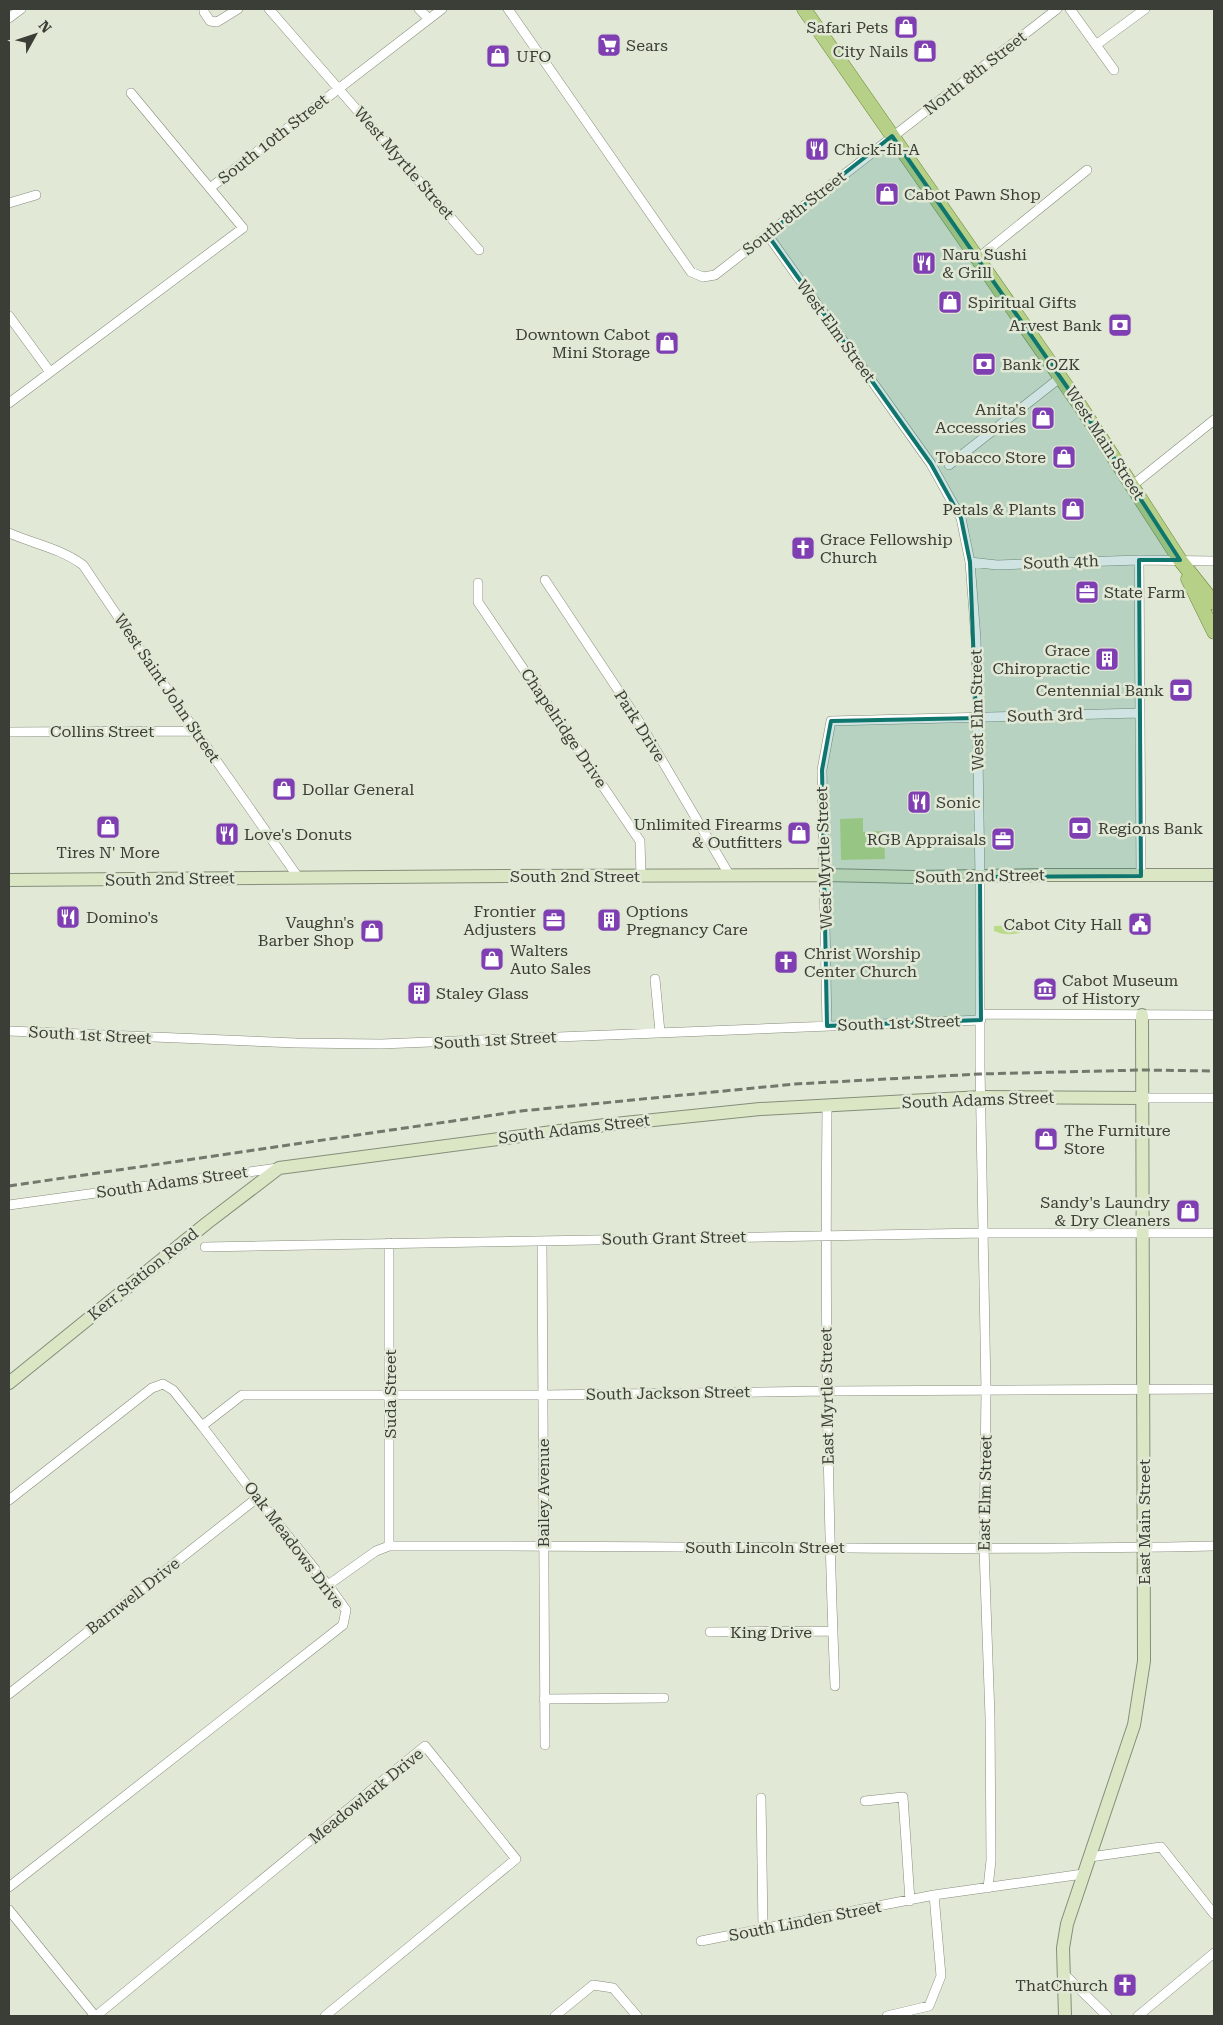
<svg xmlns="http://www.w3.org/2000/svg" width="1223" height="2025" font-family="'Roboto Serif',serif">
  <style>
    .green { fill: #bada8a }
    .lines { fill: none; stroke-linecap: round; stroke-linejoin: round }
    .street-casing { stroke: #858d7b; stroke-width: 10 }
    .secondary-casing { stroke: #858d7b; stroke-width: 14 }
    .primary-casing { stroke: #6c8838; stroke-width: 15 }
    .street { stroke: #fff; stroke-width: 9 }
    .secondary { stroke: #dbe7c4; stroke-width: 12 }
    .primary { stroke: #b7d088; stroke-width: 14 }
    .rail { stroke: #73786c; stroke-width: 3; stroke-dasharray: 8 4; stroke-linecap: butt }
    .marked { fill: #0f766e; fill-opacity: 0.2; stroke: #0f766e; stroke-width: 4; stroke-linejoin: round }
    .labels { text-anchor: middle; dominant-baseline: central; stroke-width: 5; stroke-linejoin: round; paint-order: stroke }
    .poi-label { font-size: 16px; fill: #3b3e36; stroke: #e1e9d6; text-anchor: start }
    .street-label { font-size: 16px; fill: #3b3e36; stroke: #e1e9d6 }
  </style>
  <rect width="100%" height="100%" fill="#e1e9d6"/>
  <path class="green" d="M863 818V832L884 831 885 859 841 860 840 819Z
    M1026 925 1025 930C1018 936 1002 935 994 931V926Z"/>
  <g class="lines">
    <g class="street-casing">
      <path id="street" d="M204 9V12L210 21 217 22 238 9
        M269 9 479 250
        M419 9 429 19
        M508 9 691 272 703 277 715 275 1057 9
        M1070 9 1114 70
        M9 18 21 9
        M1096 45 1145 9
        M210 188 442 9
        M9 203 36 195
        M767 234 931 464 961 518 970 562
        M977 259 1087 170
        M9 316 50 372
        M9 403 243 228 131 93
        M949 465 1061 377
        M1133 485 1214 420
        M9 533C34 544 60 548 83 565L192 726 298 877
        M1139 560 1141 876
        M545 580 640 723 730 876
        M478 583V602L640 841 641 876
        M9 732 195 731
        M655 979 660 1032
        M981 1014 1214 1015
        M827 1026 822 770 831 721 1140 713
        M9 1031 296 1043 381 1044 981 1020
        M1143 1098H1214
        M827 1106C825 1299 827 1492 835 1686
        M9 1205 278 1168
        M542 1241 545 1745
        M389 1243V1546
        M205 1247 983 1233H1214
        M202 1426 242 1395H543L827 1391 1214 1389
        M9 1500 152 1388 163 1384 173 1390 202 1426 257 1498 328 1585 346 1610 343 1625 9 1887
        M328 1585 376 1551 389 1546C664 1545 939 1552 1214 1546
        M710 1632 833 1631
        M9 1694 257 1498
        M544 1699 664 1698
        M761 1798 763 1929
        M865 1801 903 1797 910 1901
        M1090 1857 1161 1847 1214 1914
        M988 1888 991 1860 990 1717 984 1549 986 1391 980 1067V877L976 639 970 562 997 565 1139 560 1214 561
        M9 1910 95 2016
        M701 1941 934 1895 1083 1874
        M1063 1973 1107 2016
        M96 2016 425 1746 516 1859 325 2016
        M555 2016 593 1985 613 1988 637 2016
        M887 2016 929 2006 941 1976 934 1895
        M1138 2016 1214 1953"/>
    </g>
    <g class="secondary-casing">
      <path id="secondary" d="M9 880 506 876 825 875 914 877 1044 875H1214
        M9 1383 207 1223 279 1168 605 1125 760 1109 982 1097 1143 1098
        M1065 2016 1063 1948 1067 1924 1134 1725 1144 1661 1142 1015"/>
    </g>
    <g class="primary-casing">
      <path id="primary" d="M804 9 1081 407 1180 560 1214 603
        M1188 579 1214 632"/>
    </g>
    <use href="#street" class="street"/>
    <use href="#secondary" class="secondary"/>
    <use href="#primary" class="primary"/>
    <path class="rail" d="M9 1186 521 1111 795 1084 980 1074 1142 1070 1214 1071"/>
  </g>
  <path class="marked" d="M892 136 1081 407 1180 560H1139L1141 876 980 877 981 1020 827 1026 822 770 831 721 976 718 970 562 961 518 931 464 767 234Z"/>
  <defs>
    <g id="shop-square" transform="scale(1.25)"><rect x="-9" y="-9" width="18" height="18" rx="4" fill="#7f3fb3" stroke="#e1e9d6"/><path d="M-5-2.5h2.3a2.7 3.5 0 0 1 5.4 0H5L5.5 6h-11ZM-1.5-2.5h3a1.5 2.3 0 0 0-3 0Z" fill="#fff"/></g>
    <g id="supermarket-square" transform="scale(1.25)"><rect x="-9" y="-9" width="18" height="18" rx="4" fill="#7f3fb3" stroke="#e1e9d6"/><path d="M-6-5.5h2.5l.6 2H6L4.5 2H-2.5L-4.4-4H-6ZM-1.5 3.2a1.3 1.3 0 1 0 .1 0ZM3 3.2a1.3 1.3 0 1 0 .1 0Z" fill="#fff"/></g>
    <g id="restaurant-square" transform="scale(1.25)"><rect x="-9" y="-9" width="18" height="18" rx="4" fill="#7f3fb3" stroke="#e1e9d6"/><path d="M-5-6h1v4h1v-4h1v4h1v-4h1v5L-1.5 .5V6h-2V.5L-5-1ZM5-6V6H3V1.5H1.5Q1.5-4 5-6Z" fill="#fff"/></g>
    <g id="bank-square" transform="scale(1.25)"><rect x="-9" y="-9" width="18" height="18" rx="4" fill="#7f3fb3" stroke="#e1e9d6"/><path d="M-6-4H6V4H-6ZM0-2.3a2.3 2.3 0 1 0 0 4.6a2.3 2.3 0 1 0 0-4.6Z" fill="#fff"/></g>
    <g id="church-square" transform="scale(1.25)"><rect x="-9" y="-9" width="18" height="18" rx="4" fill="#7f3fb3" stroke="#e1e9d6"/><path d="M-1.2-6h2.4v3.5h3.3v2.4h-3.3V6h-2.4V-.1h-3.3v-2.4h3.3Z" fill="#fff"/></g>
    <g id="office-square" transform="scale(1.25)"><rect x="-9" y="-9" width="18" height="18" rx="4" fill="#7f3fb3" stroke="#e1e9d6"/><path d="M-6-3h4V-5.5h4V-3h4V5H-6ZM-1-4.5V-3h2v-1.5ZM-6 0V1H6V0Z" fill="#fff"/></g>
    <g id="building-square" transform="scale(1.25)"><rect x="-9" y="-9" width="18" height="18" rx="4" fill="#7f3fb3" stroke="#e1e9d6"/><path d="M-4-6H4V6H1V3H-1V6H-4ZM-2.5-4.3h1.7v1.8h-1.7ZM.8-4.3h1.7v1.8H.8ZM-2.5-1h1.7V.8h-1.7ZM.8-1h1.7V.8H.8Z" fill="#fff"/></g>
    <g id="civic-square" transform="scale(1.25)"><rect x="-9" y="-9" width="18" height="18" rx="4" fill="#7f3fb3" stroke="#e1e9d6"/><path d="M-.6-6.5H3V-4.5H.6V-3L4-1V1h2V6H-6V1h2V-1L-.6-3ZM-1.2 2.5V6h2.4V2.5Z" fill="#fff"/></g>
    <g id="museum-square" transform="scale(1.25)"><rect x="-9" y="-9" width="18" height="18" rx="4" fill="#7f3fb3" stroke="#e1e9d6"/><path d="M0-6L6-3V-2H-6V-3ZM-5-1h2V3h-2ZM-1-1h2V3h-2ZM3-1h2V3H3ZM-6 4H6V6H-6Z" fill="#fff"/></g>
  </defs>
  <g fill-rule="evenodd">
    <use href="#shop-square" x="906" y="27"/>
    <use href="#supermarket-square" x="609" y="45"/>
    <use href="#shop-square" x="925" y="51"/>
    <use href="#shop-square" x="498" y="56"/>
    <use href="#restaurant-square" x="817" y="149"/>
    <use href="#shop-square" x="887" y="194"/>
    <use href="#restaurant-square" x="924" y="263"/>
    <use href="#shop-square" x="950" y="302"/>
    <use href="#bank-square" x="1120" y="325"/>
    <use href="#shop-square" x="667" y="343"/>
    <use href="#bank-square" x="984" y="364"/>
    <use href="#shop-square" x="1043" y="418"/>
    <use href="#shop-square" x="1064" y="457"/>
    <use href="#shop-square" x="1073" y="509"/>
    <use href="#church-square" x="803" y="548"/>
    <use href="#office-square" x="1087" y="592"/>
    <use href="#building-square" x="1107" y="659"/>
    <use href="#bank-square" x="1181" y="690"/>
    <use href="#shop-square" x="284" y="789"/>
    <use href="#restaurant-square" x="919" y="802"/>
    <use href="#shop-square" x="108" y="827"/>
    <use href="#bank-square" x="1080" y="828"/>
    <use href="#shop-square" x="799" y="833"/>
    <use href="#restaurant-square" x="227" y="834"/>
    <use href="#office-square" x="1003" y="839"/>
    <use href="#restaurant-square" x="68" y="917"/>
    <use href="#office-square" x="554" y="920"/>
    <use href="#building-square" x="609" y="920"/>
    <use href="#civic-square" x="1140" y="924"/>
    <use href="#shop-square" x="372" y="931"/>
    <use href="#shop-square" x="492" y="959"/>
    <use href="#church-square" x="786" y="962"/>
    <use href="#museum-square" x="1045" y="989"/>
    <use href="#building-square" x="419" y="993"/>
    <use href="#shop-square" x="1046" y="1139"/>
    <use href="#shop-square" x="1188" y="1211"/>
    <use href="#church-square" x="1125" y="1985"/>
  </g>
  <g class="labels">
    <g class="poi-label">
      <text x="888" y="27" text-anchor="end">Safari Pets</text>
      <text x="626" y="45">Sears</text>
      <text x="908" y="51" text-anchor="end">City Nails</text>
      <text x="516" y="56">UFO</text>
      <text x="834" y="149">Chick-fil-A</text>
      <text x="904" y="194">Cabot Pawn Shop</text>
      <text x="942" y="254">Naru Sushi<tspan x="942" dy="18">&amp; Grill</tspan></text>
      <text x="968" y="302">Spiritual Gifts</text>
      <text x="1102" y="325" text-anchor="end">Arvest Bank</text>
      <text x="650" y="334" text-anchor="end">Downtown Cabot<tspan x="650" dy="18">Mini Storage</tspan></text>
      <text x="1002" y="364">Bank OZK</text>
      <text x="1026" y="409" text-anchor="end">Anita's<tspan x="1026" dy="18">Accessories</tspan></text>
      <text x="1046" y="457" text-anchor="end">Tobacco Store</text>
      <text x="1056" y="509" text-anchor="end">Petals &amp; Plants</text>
      <text x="820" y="539">Grace Fellowship<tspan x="820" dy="18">Church</tspan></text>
      <text x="1104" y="592">State Farm</text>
      <text x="1090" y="650" text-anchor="end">Grace<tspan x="1090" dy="18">Chiropractic</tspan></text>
      <text x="1164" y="690" text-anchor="end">Centennial Bank</text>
      <text x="302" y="789">Dollar General</text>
      <text x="936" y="802">Sonic</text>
      <text x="782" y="824" text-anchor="end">Unlimited Firearms<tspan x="782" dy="18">&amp; Outfitters</tspan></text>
      <text x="1098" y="828">Regions Bank</text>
      <text x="244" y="834">Love's Donuts</text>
      <text x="986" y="839" text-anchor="end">RGB Appraisals</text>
      <text x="108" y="852" text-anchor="middle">Tires N' More</text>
      <text x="536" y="911" text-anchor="end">Frontier<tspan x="536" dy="18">Adjusters</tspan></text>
      <text x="626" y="911">Options<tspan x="626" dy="18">Pregnancy Care</tspan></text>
      <text x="86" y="917">Domino's</text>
      <text x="354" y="922" text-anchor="end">Vaughn's<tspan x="354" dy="18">Barber Shop</tspan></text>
      <text x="1122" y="924" text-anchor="end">Cabot City Hall</text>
      <text x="510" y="950">Walters<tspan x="510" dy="18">Auto Sales</tspan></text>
      <text x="804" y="953">Christ Worship<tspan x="804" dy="18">Center Church</tspan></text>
      <text x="1062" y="980">Cabot Museum<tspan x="1062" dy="18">of History</tspan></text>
      <text x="436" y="993">Staley Glass</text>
      <text x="1064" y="1130">The Furniture<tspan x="1064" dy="18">Store</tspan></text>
      <text x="1170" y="1202" text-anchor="end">Sandy's Laundry<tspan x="1170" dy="18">&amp; Dry Cleaners</tspan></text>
      <text x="1108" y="1985" text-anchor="end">ThatChurch</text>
    </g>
    <g class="street-label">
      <text transform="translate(975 73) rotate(-38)">North 8th Street</text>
      <text transform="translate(273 139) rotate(-38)">South 10th Street</text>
      <text transform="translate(404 163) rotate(49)">West Myrtle Street</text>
      <text transform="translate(794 213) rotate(-38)">South 8th Street</text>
      <text transform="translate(836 331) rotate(54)">West Elm Street</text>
      <text transform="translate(1105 443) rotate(57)">West Main Street</text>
      <text transform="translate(1061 562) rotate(-2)">South 4th</text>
      <text transform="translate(167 688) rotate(56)">West Saint John Street</text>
      <text transform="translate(977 710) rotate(-91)">West Elm Street</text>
      <text transform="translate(1045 715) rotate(-2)">South 3rd</text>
      <text transform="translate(640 726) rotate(58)">Park Drive</text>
      <text transform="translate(564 728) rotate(56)">Chapelridge Drive</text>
      <text x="102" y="731">Collins Street</text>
      <text transform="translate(824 858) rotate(-92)">West Myrtle Street</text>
      <text x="575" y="876">South 2nd Street</text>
      <text transform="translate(980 876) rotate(-1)">South 2nd Street</text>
      <text transform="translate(170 879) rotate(-1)">South 2nd Street</text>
      <text transform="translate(899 1023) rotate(-2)">South 1st Street</text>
      <text transform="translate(90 1035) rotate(3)">South 1st Street</text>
      <text transform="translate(495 1040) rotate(-3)">South 1st Street</text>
      <text transform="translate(978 1100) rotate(-2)">South Adams Street</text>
      <text transform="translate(574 1129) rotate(-7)">South Adams Street</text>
      <text transform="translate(172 1182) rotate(-8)">South Adams Street</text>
      <text transform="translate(674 1238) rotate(-1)">South Grant Street</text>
      <text transform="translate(143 1274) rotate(-39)">Kerr Station Road</text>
      <text transform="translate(668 1393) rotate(-1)">South Jackson Street</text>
      <text transform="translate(390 1394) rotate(-90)">Suda Street</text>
      <text transform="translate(827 1396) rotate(-91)">East Myrtle Street</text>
      <text transform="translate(543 1493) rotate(-90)">Bailey Avenue</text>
      <text transform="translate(985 1493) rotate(-89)">East Elm Street</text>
      <text transform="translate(1144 1522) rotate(-90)">East Main Street</text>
      <text transform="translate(294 1545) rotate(53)">Oak Meadows Drive</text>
      <text x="765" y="1547">South Lincoln Street</text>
      <text transform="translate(133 1596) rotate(-38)">Barnwell Drive</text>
      <text x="771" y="1632">King Drive</text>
      <text transform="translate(366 1796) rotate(-39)">Meadowlark Drive</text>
      <text transform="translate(805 1921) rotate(-11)">South Linden Street</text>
    </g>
  </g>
  <rect width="1223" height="2025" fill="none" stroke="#3b3e36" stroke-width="20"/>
  <g transform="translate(35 35) rotate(50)" stroke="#e1e9d6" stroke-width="4" paint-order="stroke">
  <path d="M0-4L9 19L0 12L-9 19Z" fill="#3b3e36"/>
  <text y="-8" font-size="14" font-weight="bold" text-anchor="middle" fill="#3b3e36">N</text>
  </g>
</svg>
